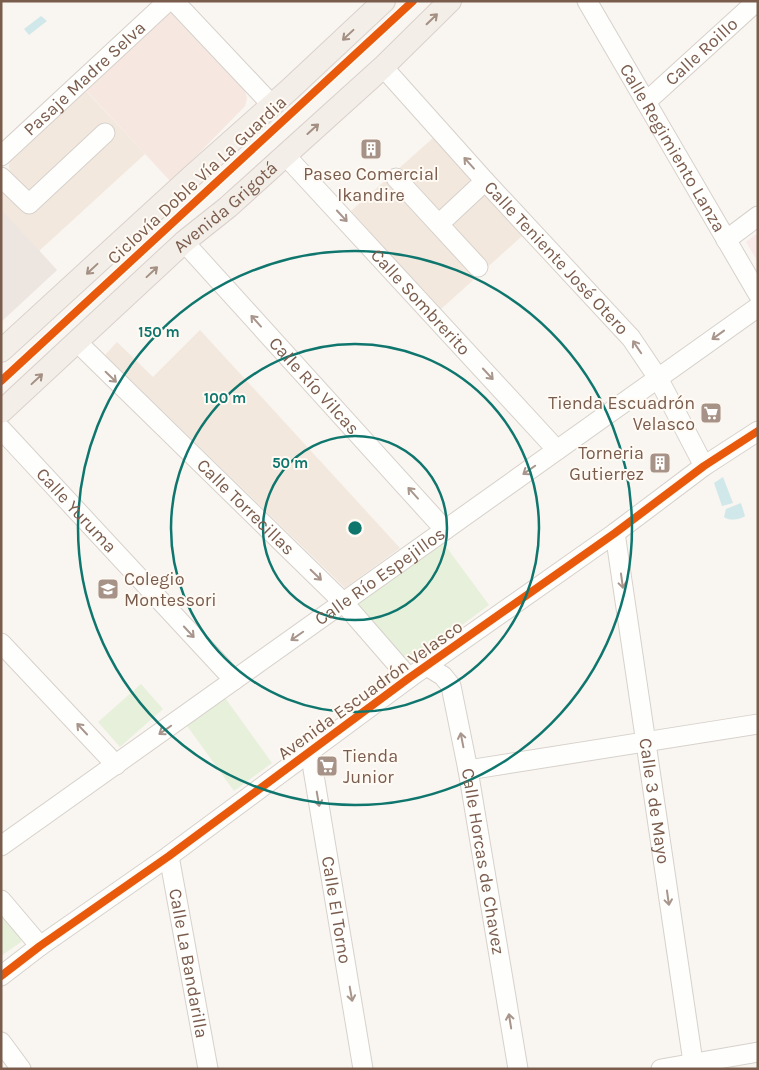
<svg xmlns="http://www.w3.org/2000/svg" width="759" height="1070" font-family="Karla,sans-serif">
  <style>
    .residential { fill: #f2e8de }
    .commercial { fill: #f6e8e1 }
    .industrial { fill: #ede5e0 }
    .medical { fill: #fae9e9 }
    .green { fill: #e7f0db }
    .water { fill: #d0e8ea }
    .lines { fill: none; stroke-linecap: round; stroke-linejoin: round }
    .minor-casing { stroke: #d7d1cb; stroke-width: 21 }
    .major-casing { stroke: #dad1cc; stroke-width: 24 }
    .minor { stroke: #fefefd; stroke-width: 19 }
    .major { stroke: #f3eee8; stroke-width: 22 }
    .cycleway-casing { stroke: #fffaf3; stroke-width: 11 }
    .cycleway { stroke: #e8590c; stroke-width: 8 }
    .oneway { stroke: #a48f83 }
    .oneway2 { stroke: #a8958b }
    .ring { fill: none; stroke: #0f766e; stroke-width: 2.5 }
    .labels { text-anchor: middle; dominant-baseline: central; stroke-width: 4; stroke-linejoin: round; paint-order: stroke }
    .street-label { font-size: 18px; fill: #7a5c4d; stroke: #fffaf3 }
    .poi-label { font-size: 18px; fill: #7a5c4d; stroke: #fffaf3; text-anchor: end }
    .centre { fill: #0f766e; stroke: #fffaf3; stroke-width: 2.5 }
    .ring-label { font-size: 15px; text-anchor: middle; font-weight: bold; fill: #0f766e; stroke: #fffaf3; stroke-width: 4; stroke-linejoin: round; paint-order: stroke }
  </style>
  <rect width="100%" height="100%" fill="#f9f5f0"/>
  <path class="residential" d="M86 91 145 154 39 251 1 209V180L10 170 9 167 10 160Z
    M433 138 522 236 440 310 351 211Z
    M200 330 400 548 345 588 105 355 117 342 153 377Z"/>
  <path class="commercial" d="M171 13 176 14 231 74 245 90 247 99 245 106 171 182 84 88 165 15Z"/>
  <path class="industrial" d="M1 209 57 270 1 322Z"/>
  <path class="medical" d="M758 233V262L746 242Z"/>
  <path class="green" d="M439 537 489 605 415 660 408 661 403 659 357 608 358 595Z
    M141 684 163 709 120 747 98 722Z
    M223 695 272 763 234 791 185 723Z
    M1 909 21 933V942L1 956Z"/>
  <path class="water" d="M41 16 47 21 29 35 24 29Z
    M723 477 733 503 722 506 714 483Z
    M741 503 745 516C740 520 729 521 724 517L726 509Z"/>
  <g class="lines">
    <g class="minor-casing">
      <g id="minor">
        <path d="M174 1 272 105"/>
        <path id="s1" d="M587 1 758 294"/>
        <path id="s2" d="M383 67 485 181 631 338 658 378 704 466"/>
        <path id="s3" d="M646 102 757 1"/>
        <path id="s4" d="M285 155 557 450"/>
        <path id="s5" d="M1 156 168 1"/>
        <path d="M1 177 29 204 105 133"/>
        <path d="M396 178 478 267"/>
        <path d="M439 224 485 181"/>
        <path d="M726 240 758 216"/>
        <path id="s6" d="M184 242 445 530"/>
        <path id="s7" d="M77 342 343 602 409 678"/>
        <path id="s8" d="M1 429 234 680"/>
        <path id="s9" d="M615 533 694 1069"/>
        <path d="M1 643 116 765"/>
        <path id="s10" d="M427 666 443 676 451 686 468 770 518 1069"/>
        <path id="s11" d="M310 751 363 1069"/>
        <path d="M468 770 758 724"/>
        <path id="s12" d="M1 846 758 307"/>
        <path id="s13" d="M169 856 208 1069"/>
        <path d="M1 900 40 946"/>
        <path d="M1 976 40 946 169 856 409 678 615 533 704 466 758 431"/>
        <path d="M1 1042 21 1069"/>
        <path d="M661 1069 758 1052"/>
      </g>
    </g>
    <g class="major-casing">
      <g id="major">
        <path d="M1 351 192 176 289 90 384 1"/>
        <path id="s14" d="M1 412 184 242 228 207 383 67 450 1"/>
      </g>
    </g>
    <use href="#minor" class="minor"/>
    <use href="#major" class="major"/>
    <g class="cycleway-casing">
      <path id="cycleway" d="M1 381 413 1
        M1 976 40 946 169 856 409 678 615 533 704 466 758 431"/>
    </g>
    <use href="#cycleway" class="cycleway"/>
  </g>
  <defs><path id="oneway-shaft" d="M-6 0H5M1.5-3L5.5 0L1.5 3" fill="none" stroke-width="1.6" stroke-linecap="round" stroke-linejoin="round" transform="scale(1.25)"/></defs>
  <g class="oneway">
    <use href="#oneway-shaft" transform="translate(432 19) rotate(-44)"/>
    <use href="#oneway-shaft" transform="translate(348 35) rotate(137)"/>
    <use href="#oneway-shaft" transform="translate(313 129) rotate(-42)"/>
    <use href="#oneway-shaft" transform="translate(92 269) rotate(137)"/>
    <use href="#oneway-shaft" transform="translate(152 272) rotate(-43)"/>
    <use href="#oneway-shaft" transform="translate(37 379) rotate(-43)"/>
  </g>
  <g class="oneway2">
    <use href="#oneway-shaft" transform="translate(469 163) rotate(-132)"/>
    <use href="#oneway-shaft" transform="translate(342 216) rotate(47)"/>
    <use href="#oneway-shaft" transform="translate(256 321) rotate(-132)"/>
    <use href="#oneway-shaft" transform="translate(718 335) rotate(144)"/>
    <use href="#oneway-shaft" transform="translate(637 347) rotate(-124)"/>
    <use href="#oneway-shaft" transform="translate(488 374) rotate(47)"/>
    <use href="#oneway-shaft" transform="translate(111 377) rotate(44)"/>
    <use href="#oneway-shaft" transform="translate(529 470) rotate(145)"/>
    <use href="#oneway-shaft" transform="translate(413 493) rotate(-132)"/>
    <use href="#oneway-shaft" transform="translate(316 575) rotate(44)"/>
    <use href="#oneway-shaft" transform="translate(622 581) rotate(82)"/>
    <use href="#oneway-shaft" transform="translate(189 632) rotate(47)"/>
    <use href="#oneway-shaft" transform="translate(297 636) rotate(145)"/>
    <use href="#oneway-shaft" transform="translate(82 729) rotate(-133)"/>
    <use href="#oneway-shaft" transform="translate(165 730) rotate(145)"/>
    <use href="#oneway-shaft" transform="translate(462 740) rotate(-101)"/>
    <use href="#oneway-shaft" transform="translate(318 799) rotate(80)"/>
    <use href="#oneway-shaft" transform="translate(668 898) rotate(82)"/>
    <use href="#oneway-shaft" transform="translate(351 994) rotate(80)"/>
    <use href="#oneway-shaft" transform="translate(510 1021) rotate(-99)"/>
  </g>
  <g class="ring">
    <circle cx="355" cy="528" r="92"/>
    <circle cx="355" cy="528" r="184"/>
    <circle cx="355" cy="528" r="277"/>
  </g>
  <defs>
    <g id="building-square" transform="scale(1.125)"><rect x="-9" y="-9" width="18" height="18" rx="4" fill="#a69286" stroke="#fffaf3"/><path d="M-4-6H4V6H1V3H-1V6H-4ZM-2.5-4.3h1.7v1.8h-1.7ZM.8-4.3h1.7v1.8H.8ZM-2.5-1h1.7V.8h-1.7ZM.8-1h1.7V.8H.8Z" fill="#fff"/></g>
    <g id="supermarket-square" transform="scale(1.125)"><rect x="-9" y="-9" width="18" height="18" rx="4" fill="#a69286" stroke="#fffaf3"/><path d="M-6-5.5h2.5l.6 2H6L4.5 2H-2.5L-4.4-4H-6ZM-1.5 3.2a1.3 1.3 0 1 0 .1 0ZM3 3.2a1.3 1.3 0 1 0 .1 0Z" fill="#fff"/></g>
    <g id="school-square" transform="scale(1.125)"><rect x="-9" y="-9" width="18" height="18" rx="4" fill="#a69286" stroke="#fffaf3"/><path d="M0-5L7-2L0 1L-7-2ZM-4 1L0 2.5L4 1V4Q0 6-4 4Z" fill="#fff"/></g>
  </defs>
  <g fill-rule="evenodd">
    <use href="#building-square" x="371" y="149"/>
    <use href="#supermarket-square" x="711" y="413"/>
    <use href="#building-square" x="660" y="463"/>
    <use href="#school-square" x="108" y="589"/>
    <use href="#supermarket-square" x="327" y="766"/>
  </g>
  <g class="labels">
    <g class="street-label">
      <text stroke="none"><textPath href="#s3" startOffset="75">Calle Roillo</textPath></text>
      <text stroke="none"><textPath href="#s5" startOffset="114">Pasaje Madre Selva</textPath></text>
      <text stroke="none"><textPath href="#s1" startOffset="170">Calle Regimiento Lanza</textPath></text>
      <text transform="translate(197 180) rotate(-43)">Ciclovía Doble Vía La Guardia</text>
      <text stroke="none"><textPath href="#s14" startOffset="304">Avenida Grigotá</textPath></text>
      <text stroke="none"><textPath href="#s2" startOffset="258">Calle Teniente José Otero</textPath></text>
      <text stroke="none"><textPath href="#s4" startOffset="200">Calle Sombrerito</textPath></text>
      <text stroke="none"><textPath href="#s6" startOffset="194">Calle Río Vilcas</textPath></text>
      <text stroke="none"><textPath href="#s7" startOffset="236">Calle Torrecillas</textPath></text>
      <text stroke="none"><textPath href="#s8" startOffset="111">Calle Yuruma</textPath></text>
      <text stroke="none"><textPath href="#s12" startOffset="465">Calle Río Espejillos</textPath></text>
      <text transform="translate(370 690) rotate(-36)">Avenida Escuadrón Velasco</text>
      <text stroke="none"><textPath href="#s9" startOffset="271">Calle 3 de Mayo</textPath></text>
      <text stroke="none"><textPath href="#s10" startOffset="210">Calle Horcas de Chavez</textPath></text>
      <text stroke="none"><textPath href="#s11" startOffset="161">Calle El Torno</textPath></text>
      <text stroke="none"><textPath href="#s13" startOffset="109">Calle La Bandarilla</textPath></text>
    </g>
    <g class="poi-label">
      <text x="371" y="174" text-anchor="middle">Paseo Comercial<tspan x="371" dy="21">Ikandire</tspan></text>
      <text x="695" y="403">Tienda Escuadrón<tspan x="695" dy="21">Velasco</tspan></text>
      <text x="644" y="453">Torneria<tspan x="644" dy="21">Gutierrez</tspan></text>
      <text x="124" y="579" text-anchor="start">Colegio<tspan x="124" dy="21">Montessori</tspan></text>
      <text x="343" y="756" text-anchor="start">Tienda<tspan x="343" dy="21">Junior</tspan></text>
    </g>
  </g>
  <circle cx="355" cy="528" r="8" class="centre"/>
  <g class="ring-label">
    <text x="159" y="337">150 m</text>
    <text x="225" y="403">100 m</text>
    <text x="290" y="468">50 m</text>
  </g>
  <rect width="759" height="1070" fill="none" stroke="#7a5c4d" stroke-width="5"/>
</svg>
